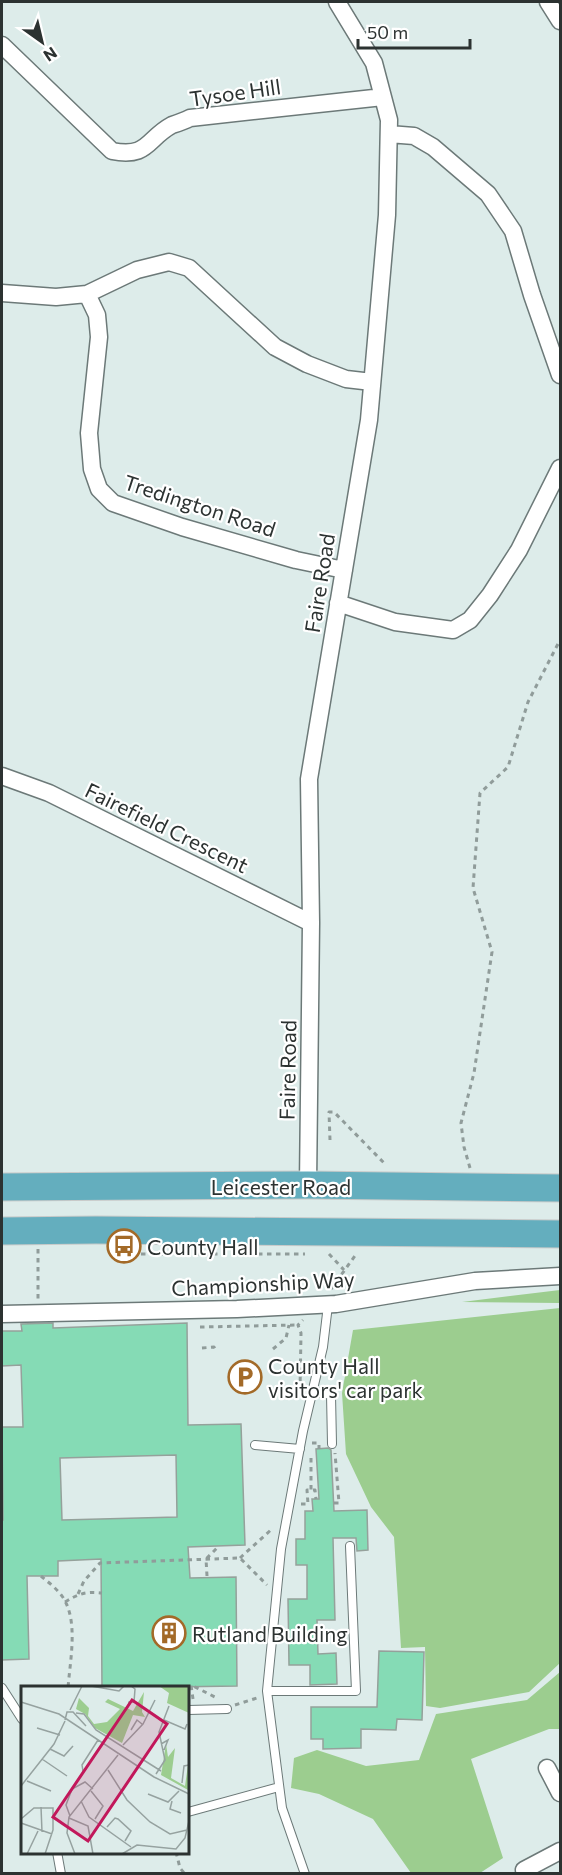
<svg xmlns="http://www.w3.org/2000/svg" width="562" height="1875" font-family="Commissioner,sans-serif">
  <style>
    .green { fill: #9ccd8f }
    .building { fill: #85dbb5; stroke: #95a19b; stroke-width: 1.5; fill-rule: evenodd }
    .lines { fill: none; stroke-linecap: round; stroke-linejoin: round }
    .service-casing { stroke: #6c7978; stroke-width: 10 }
    .minor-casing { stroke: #6c7978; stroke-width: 19 }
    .trunk-casing { stroke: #c8cac9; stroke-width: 29 }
    .path { stroke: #909c9a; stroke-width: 3; stroke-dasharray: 4.5 4.5; stroke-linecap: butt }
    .service { stroke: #fff; stroke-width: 8 }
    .minor { stroke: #fff; stroke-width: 16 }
    .trunk { stroke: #64aebe; stroke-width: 27 }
    .labels { text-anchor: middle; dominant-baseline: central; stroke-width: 4.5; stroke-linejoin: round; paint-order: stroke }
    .street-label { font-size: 21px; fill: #2c3231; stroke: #fff }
    .poi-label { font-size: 21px; fill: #2c3231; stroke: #fff; text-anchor: start }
    .inset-road { fill: none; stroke: #96a2a0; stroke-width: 1.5 }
    .view { fill: #c2185b; fill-opacity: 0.15; stroke: #c2185b; stroke-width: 3 }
    .inset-edge { fill: none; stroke: #2c3231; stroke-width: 3 }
  </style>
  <rect width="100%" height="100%" fill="#ddecea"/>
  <path class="green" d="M560 1290V1303L462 1302Z
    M560 1308V1663L529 1692 440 1708 426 1706 425 1647 401 1648 394 1537 371 1507 346 1454 342 1393 353 1330Z
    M560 1672V1729H549L471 1759 503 1858 480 1873H411L373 1819 319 1794 291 1788 294 1758 317 1750 366 1766 419 1760 436 1714 527 1700Z"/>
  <path class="building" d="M53 1323V1328L187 1323 188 1425 241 1424 245 1545 188 1547 190 1578 236 1577 237 1686 102 1688 101 1559 58 1561V1576H27L29 1659 2 1660V1520H3L2 1427H23L21 1365 2 1366V1331H22L21 1324ZM176 1455 177 1517 62 1520 60 1458Z
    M328 1448 331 1450 334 1511 367 1510 368 1550 357 1551 356 1538H333L335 1620H317L318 1654 336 1653 337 1684 310 1685V1665H289L288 1599H307V1565H296V1539H305V1511H313L312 1499H319L316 1449Z
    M379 1651 424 1652 422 1720 397 1719 396 1730 361 1729V1748L323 1749V1739H311V1707H377Z"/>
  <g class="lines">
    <g class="service-casing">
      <path id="service" d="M313 1391 331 1395 332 1444
        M255 1445 300 1449
        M2 1688 22 1719
        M267 1691H356L350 1546
        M188 1710 227 1709
        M188 1812 279 1787
        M57 1852 61 1874
        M305 1874 282 1808 267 1691 281 1549 303 1431 323 1347 328 1305"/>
    </g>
    <g class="minor-casing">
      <path id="minor" d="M548 2 560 21
        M2 45 112 151C149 158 146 139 172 125 178 123 184 121 190 118L383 97
        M389 134 414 136 433 147 488 194 513 231 532 295 560 375
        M2 293 56 297 87 294 137 270 169 262 189 268 275 347 307 364 346 379 372 382
        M87 294 97 315 99 337 89 433 92 469 99 489 113 503 182 527 296 560 344 570
        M338 603 395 622 453 630 470 620 490 595 519 550 560 468
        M2 776 49 793 311 923
        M308 1185 311 923 309 779 369 420 387 215 389 120 374 63 337 2
        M2 1314 237 1309 336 1304 475 1281 560 1276
        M547 1768 560 1793
        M526 1874 524 1870 560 1851"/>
    </g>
    <g class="trunk-casing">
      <path id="trunk" d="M2 1187 308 1185 560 1188
        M2 1231 96 1230 560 1234"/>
    </g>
    <path class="path" d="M330 1140 329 1112H334L386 1165
      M470 1168 464 1147 461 1123 474 1073 492 952 473 888 480 793 508 767 528 702 560 640
      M38 1249V1299
      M123 1253 139 1254H305
      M329 1254 344 1270
      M331 1289 357 1253
      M200 1327 298 1325
      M202 1348 214 1347 216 1350
      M273 1349 286 1338 289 1325
      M300 1390 301 1333 298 1325 303 1320
      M312 1443H319V1449
      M311 1458V1490
      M334 1503H339L335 1453
      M301 1504H308L307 1490H315L316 1499
      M240 1558 273 1528
      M41 1576C48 1582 56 1588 62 1596 79 1620 70 1660 68 1688
      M207 1576 206 1559 219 1546
      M78 1594 84 1581 100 1563 240 1558 267 1585
      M65 1602C78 1594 86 1591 102 1593
      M193 1699 191 1685 215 1697
      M235 1705 257 1698
      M176 1852 180 1868 185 1874"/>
    <use href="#service" class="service"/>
    <use href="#minor" class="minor"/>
    <use href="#trunk" class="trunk"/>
  </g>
  <defs>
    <g id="bus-ring" transform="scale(1.725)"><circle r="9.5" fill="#fff" stroke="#a36a28" stroke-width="1.5"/><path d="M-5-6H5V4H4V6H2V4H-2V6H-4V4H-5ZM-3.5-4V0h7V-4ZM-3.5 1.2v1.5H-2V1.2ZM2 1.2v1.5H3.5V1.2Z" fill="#a36a28"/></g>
    <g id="parking-ring" transform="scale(1.725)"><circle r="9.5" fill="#fff" stroke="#a36a28" stroke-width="1.5"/><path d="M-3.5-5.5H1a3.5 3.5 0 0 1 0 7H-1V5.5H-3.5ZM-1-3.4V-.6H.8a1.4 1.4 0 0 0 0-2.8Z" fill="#a36a28"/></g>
    <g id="building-ring" transform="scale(1.725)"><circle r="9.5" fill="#fff" stroke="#a36a28" stroke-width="1.5"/><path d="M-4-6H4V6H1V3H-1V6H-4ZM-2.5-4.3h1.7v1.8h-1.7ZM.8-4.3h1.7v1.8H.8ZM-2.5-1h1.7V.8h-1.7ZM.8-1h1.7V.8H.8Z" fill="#a36a28"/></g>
  </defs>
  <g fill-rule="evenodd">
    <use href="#bus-ring" x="124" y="1246"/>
    <use href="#parking-ring" x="245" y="1377"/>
    <use href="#building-ring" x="169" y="1633"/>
  </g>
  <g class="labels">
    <g class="street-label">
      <text transform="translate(235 92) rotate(-8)">Tysoe Hill</text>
      <text transform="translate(200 505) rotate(18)">Tredington Road</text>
      <text transform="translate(319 583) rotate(-81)">Faire Road</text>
      <text transform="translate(167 827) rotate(26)">Fairefield Crescent</text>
      <text transform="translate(287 1070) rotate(-89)">Faire Road</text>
      <text x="281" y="1186">Leicester Road</text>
      <text transform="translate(263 1283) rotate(-3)">Championship Way</text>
    </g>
    <g class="poi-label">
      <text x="147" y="1246">County Hall</text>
      <text x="268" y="1365">County Hall<tspan x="268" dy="24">visitors' car park</tspan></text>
      <text x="192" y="1633">Rutland Building</text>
    </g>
  </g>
  <g transform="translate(21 1686)">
    <rect width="168" height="168" fill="#ddecea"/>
    <path d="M138 0H167L168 27 146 17 148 7ZM123 6 121 26 124 31 112 29 101 57 74 42 64 28 55 23 58 12 68 22 67 30 73 38 86 36 99 23 84 16 87 13 112 25ZM145 58 147 71 154 62 150 92 164 100 167 79V104L140 89Z" fill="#9ccd8f"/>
    <path class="inset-road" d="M70 0 98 5 103 0M0 16 38 28 133 91 168 108M107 21 108 16H113L114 3 110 0M49 24 61 0M55 27 63 28 75 44 140 85M44 34 46 26H52L65 40M143 34 164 43 166 38M16 42 39 49M110 44 116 34 121 38M140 58 147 54 143 64M102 59 122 38 134 14M29 63 43 70 52 60M21 73 46 90M87 84 106 114 129 136 149 148 166 144M62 85 61 79 77 54M135 88 144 74 138 46 148 20M6 95 30 105M161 97 163 80 168 79M0 100 33 58 44 35M70 105 82 120 74 133M127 108 147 116 158 105M60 115 68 131 110 161M151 115 149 123 160 127M20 121 21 146M49 130 45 119 51 103 64 96 72 103M48 132 67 140 72 168M0 133 13 122H32V144L24 168M0 137 31 148M86 141 94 132 97 133 110 145 104 155M6 168 17 145M54 168 46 147 48 131 97 69M101 168 116 159 155 163 164 152 168 135"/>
    <path class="view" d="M111 14 146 38 67 155 32 131Z"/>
    <rect width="168" height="168" class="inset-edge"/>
  </g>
  <rect width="562" height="1875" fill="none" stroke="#2c3231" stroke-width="6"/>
  <g transform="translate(42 42) rotate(146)" stroke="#ffffff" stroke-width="4.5" paint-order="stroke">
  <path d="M0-4.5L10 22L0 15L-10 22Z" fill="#2c3231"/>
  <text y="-9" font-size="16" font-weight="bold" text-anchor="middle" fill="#2c3231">N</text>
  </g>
  <path d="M358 39v9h112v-9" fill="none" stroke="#2c3231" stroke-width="3"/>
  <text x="367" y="39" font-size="18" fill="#2c3231" stroke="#ffffff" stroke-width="4.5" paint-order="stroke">50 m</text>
</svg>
